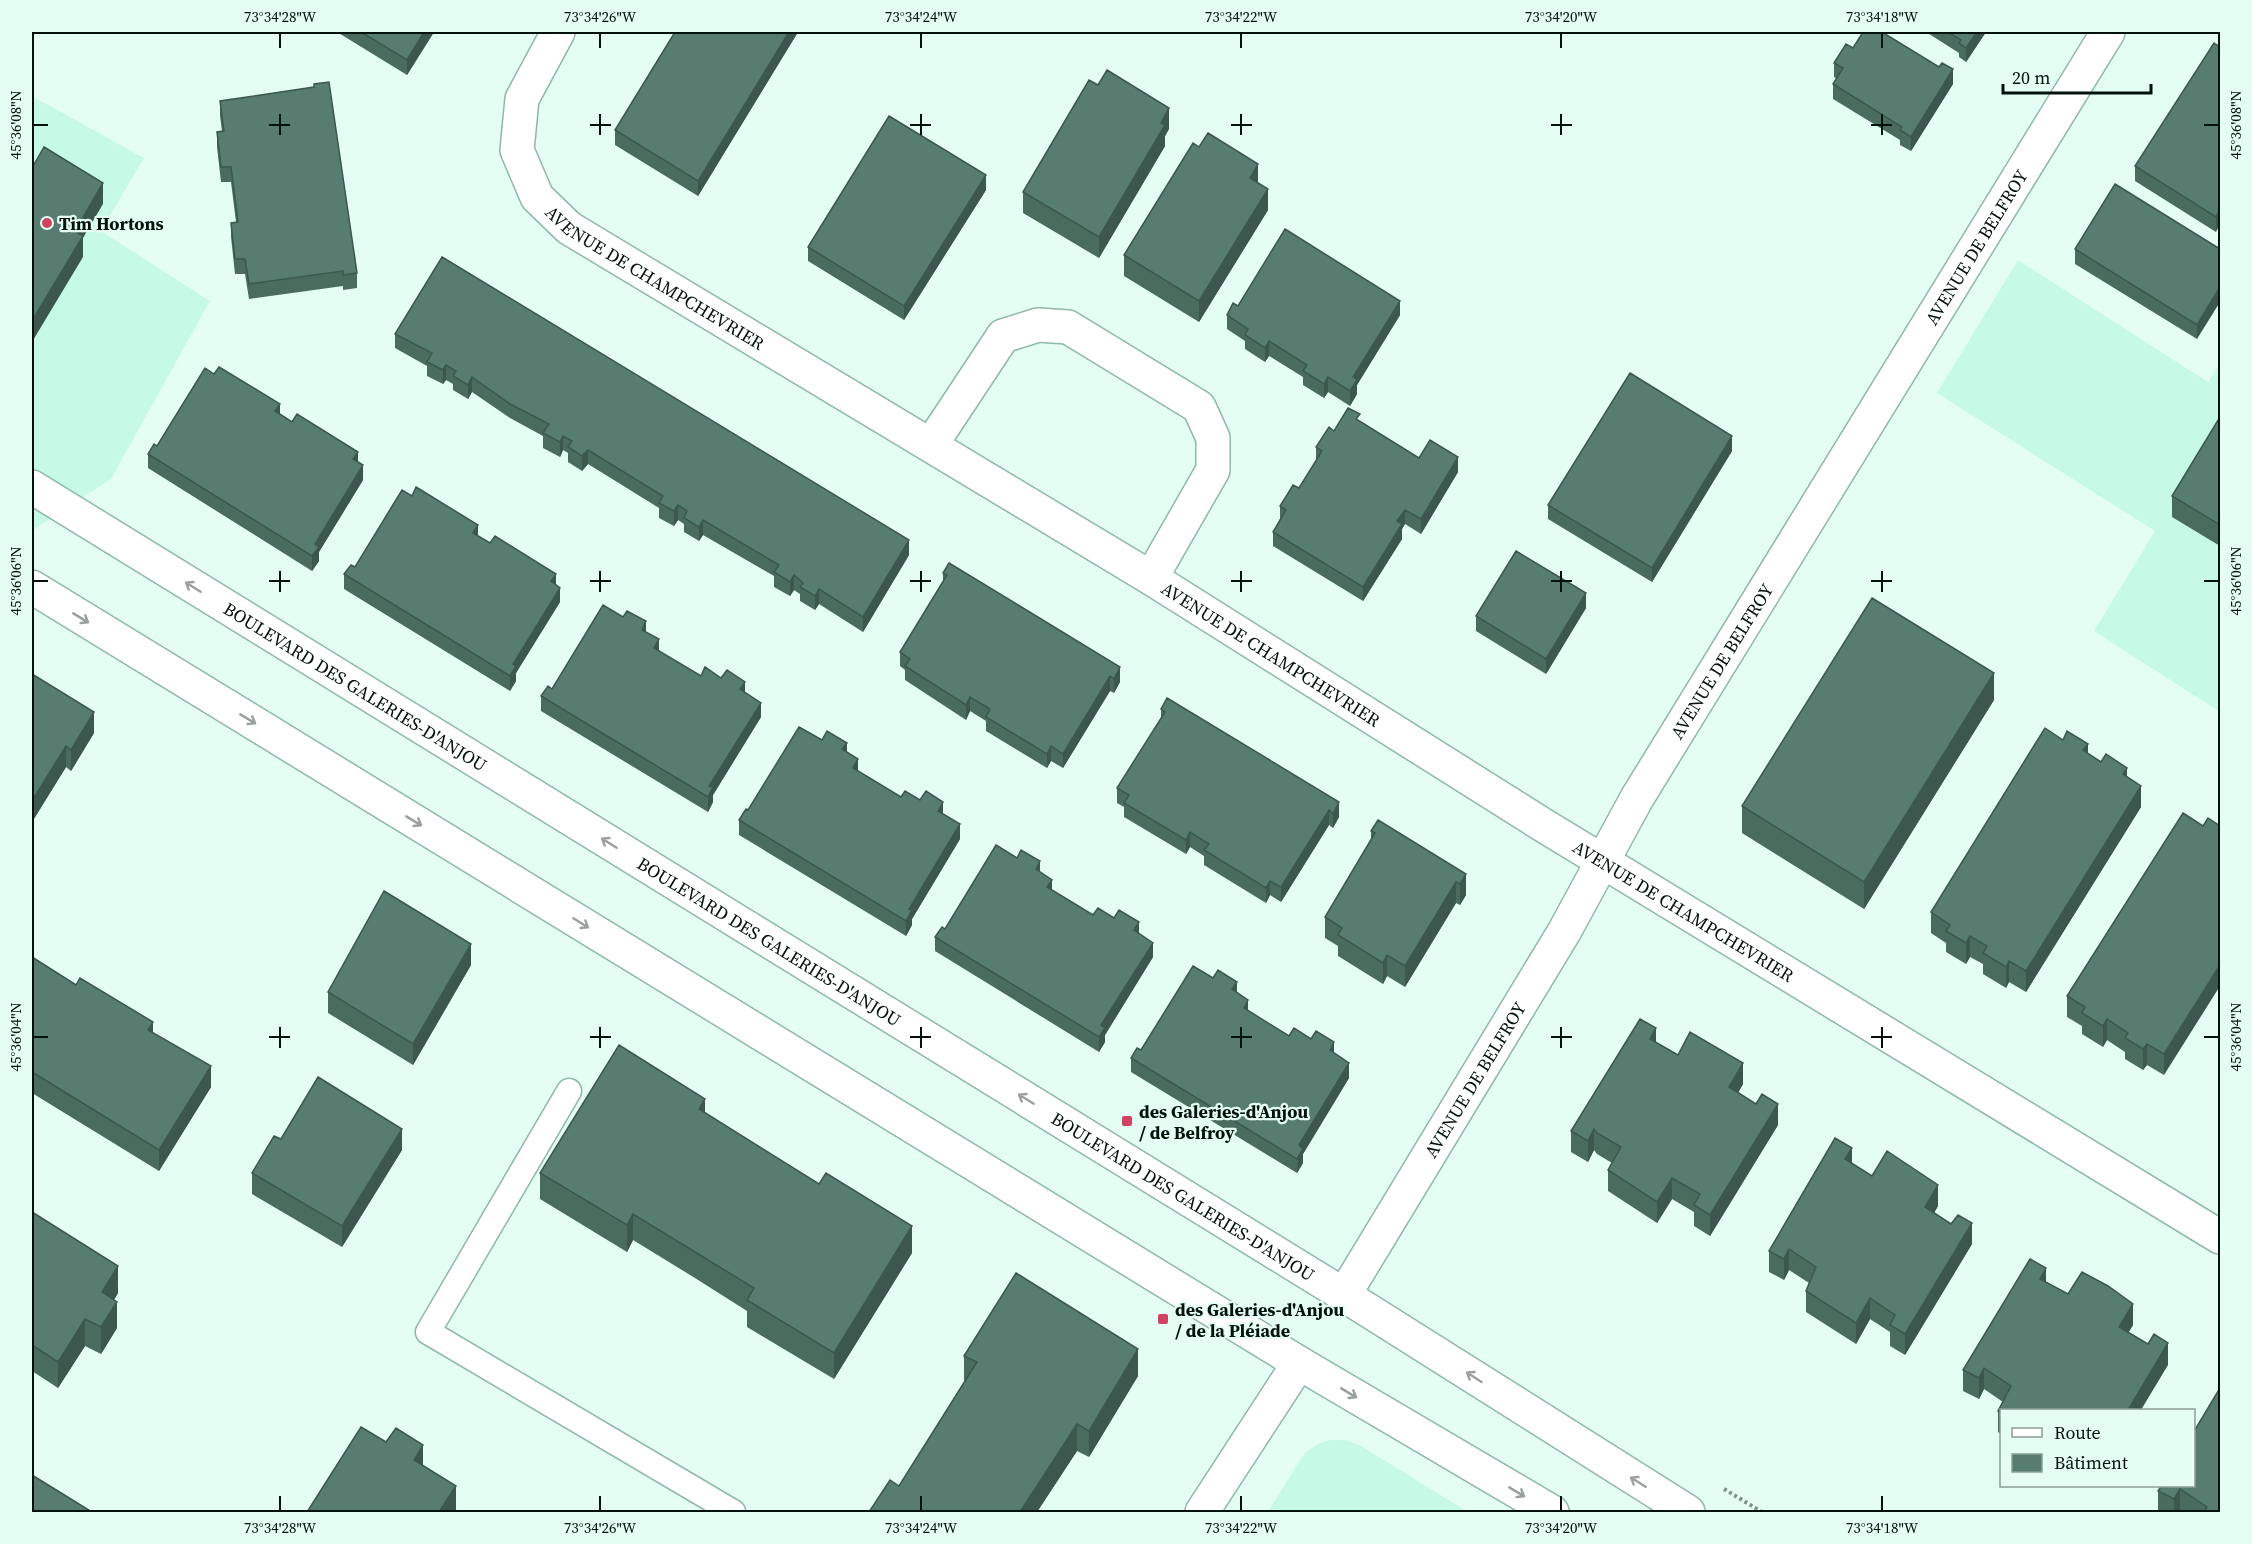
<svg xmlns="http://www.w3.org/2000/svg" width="2252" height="1544" font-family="'Source Serif 4',serif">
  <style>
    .built { fill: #c6fae7 }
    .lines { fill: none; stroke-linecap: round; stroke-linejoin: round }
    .service-casing { stroke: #8fb8a8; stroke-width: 27 }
    .minor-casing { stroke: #8fb8a8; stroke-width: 36 }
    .tertiary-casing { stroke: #8fb8a8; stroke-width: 36 }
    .path { stroke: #80948c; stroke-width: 4; stroke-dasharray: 3 3; stroke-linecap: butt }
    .service { stroke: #fff; stroke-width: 24 }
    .minor { stroke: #fff; stroke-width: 33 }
    .tertiary { stroke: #fff; stroke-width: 33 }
    .wall { fill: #4a6c5f }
    .shaded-wall { fill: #3c584e }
    .building { fill: #567d6f; stroke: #3c584e; stroke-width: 1.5 }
    .oneway { stroke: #9aa09e }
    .ticks { fill: none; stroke: #03120c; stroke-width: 2 }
    .poi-dot { fill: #d14262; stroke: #e5fef4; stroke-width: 2 }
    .labels { text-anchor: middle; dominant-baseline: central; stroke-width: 4.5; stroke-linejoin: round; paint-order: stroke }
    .poi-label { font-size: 18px; font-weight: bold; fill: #03120c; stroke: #e5fef4; text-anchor: start }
    .street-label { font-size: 18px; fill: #03120c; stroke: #e5fef4 }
    .neatline { fill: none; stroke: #03120c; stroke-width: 2 }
    .ticks-label { font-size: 15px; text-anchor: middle; fill: #03120c }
  </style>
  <rect width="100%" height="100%" fill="#e5fef4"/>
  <path class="built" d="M32 96 144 158 101 231 210 301 111 479 32 531Z
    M2018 260 2208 382 2220 363V712L2094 631 2155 531 1937 393Z
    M1330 1440H1346L1361 1446 1468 1512H1268L1304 1454 1317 1444Z"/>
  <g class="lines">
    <g class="service-casing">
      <path id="service" d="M569 1091 428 1332 733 1512"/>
    </g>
    <g class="minor-casing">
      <g id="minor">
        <path id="s1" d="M558 32 522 99 517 150 537 197 569 228 1151 578 1543 825 2220 1237"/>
        <path d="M931 445 1003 336 1038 325 1068 327 1199 407 1213 438V470L1151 578"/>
        <path id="s2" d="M1344 1295 1564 932 1637 798 2108 32"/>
        <path d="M1202 1512 1299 1363"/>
      </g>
    </g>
    <g class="tertiary-casing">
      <g id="tertiary">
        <path id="s3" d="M32 487 1344 1295 1688 1512"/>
        <path d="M32 587 1299 1363 1552 1512"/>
      </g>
    </g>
    <path class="path" d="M1724 1489 1762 1512"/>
    <use href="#service" class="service"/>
    <use href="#minor" class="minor"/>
    <use href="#tertiary" class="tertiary"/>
  </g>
  <path class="wall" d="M337 32H434L407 75Z
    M798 32 698 196 615 145V130Z
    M1926 32H1986L1966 62 1959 57V53Z
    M2220 47 2216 232 2135 181V166Z
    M1853 48 1953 84 1911 151 1900 145V140L1833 99V84L1836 78 1834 77V63Z
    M220 101 357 273V288L343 290V286L249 299 245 274H235L231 237V223L236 222 231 182H221L217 147V132L222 131 220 116Z
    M1169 129 1165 136V146L1099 258 1023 213V192Z
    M1258 183 1268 210 1199 322 1124 276V255Z
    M986 190 904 320 808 261V247Z
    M2075 249H2220L2197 339 2075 264Z
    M1238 306 1400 315 1357 385V394L1350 406 1328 392 1324 398 1303 385V377L1269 356 1265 362 1245 349V341L1227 329V315Z
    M395 334 909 555 863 632 819 604 815 610 800 601V594L794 590 790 596 774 587V576L703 535 699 541 684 532V524L678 520 674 526 659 518V508L588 464 582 471 568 462V453L563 450 560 457 543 448V436L510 418 472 392 468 399 453 390V384L446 380 443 384 427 376V366L395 348Z
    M280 414 358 462 363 480 319 552V561L312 571 148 468V454L157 446Z
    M2220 417V546L2172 517V496Z
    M1360 421 1419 458 1458 472 1421 534 1405 524 1402 529V539L1363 601 1273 546V532L1280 519V506L1299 488 1316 461V447L1334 431Z
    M1732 451 1652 582 1548 519V505Z
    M478 536 556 584 560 602 516 673V681L510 691 344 589V574L355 567Z
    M943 573 1120 682 1114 693 1110 691 1063 768 1051 761 1047 768 986 731V721L970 711 966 720 905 680V670L900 666V652L943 582Z
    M1586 608 1546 674 1476 631V616Z
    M623 617 646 632 659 651 701 676 745 692 761 717 713 795V802L708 812 541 711V696L552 689Z
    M32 674 94 733 71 771 66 767 32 822Z
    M1994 700 1864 909 1742 833V806Z
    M1161 709 1339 817 1333 828 1329 825 1281 902 1270 895 1266 903 1204 865V856L1190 847 1186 854 1124 817V807L1117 803V788L1161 720Z
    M2063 740 2088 753 2127 777 2141 807 2026 992 2009 982 2006 988 1983 974V964L1970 957 1966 964 1946 952V943L1931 933V912Z
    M847 752 858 771 901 797 943 814 960 839 912 919V925L906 936 739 835V820L748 810Z
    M2183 813 2164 1075 2147 1065 2143 1070 2125 1059V1052L2107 1040 2103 1047 2082 1034V1026L2067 1017V996Z
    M1371 831 1466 874V895L1460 905 1456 903 1405 987 1387 976 1383 984 1338 956V946L1325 938V917L1371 840Z
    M1040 872 1052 891 1093 915 1139 933 1153 957 1105 1035V1042L1099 1052 935 951V937L945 929Z
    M32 957 153 1032 211 1087 159 1171 32 1093Z
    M471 965 413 1065 328 1013V992Z
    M1237 993 1248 1011 1289 1036 1334 1053 1349 1078 1303 1154V1163L1297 1173 1131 1072V1058L1141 1050Z
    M1656 1042 1678 1055 1743 1084 1738 1093 1778 1125 1710 1236 1694 1226V1212L1672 1199 1657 1223 1608 1191V1170L1612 1163 1597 1154 1594 1150 1588 1162 1571 1152V1131Z
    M705 1113 912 1253 834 1379 747 1327V1311L695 1278 633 1240 627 1252 540 1199V1173Z
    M281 1139 402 1150 342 1247 252 1194V1173Z
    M1852 1163 1872 1176 1938 1206 1934 1213 1972 1244 1905 1355 1890 1346V1332L1870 1319 1856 1344 1806 1312V1291L1809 1283 1789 1270 1784 1280 1769 1272V1251Z
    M32 1212 118 1293 114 1300 117 1328 101 1354 85 1346 58 1388 32 1371Z
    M2046 1282 2068 1294 2133 1325 2128 1333 2168 1365 2001 1410V1434L1998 1432V1411L2003 1402 1984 1389 1979 1399 1963 1391V1370Z
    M964 1356 1138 1376 1089 1457 1077 1451 1037 1512H869L899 1486 964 1382Z
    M2220 1388V1512H2184L2180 1510 2178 1512H2158V1491Z"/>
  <path class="shaded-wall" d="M424 32H434L407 75V60Z
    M789 32H798L698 196V181Z
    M1977 32H1986L1966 62V48Z
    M1953 69V84L1911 151V137Z
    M1169 108V129L1165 136V146L1099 258V237Z
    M1258 164V185L1250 178Z
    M986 175V190L904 320V306Z
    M103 183V204L83 238V257L32 342V321L75 231Z
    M1268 189V210L1199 322V301Z
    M2220 209V224L2216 232V217Z
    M2220 287V302L2197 339V325Z
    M1400 301V315L1357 385V394L1350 406V391L1353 377Z
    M1269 341V356L1265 362V348Z
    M446 365V380L443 384V370Z
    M472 377V392L468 399V385Z
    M1328 377V392L1324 398V384Z
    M280 404V418L275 411Z
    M563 436V450L560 457V442Z
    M1732 436V451L1652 582V568Z
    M588 450V464L582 471V456Z
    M358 452V467L353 459Z
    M1458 457V472L1421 534V519Z
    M363 465V480L319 552V561L312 571V556L315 544Z
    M678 505V520L674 526V511Z
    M1405 510V524L1402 529V539L1363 601V587L1397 521Z
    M703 520V535L699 541V527Z
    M478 525V540L473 533Z
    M909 540V555L863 632V617Z
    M556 574V588L551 581Z
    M794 575V590L790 596V582Z
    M560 588V602L516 673V681L510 691V676L513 664Z
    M819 589V604L815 610V596Z
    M1586 593V608L1546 674V659Z
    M646 621V636L642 630Z
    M659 639V654L654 648Z
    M1120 667V682L1114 693V679Z
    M1994 673V700L1864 909V882Z
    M1110 676V691L1063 768V754Z
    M745 682V697L740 689Z
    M970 697V711L966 720V705Z
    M761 703V717L713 795V802L708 812V797L709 786Z
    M94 712V733L71 771V750Z
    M847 743V757L842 749Z
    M2088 744V765L2083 750Z
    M66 746V767L32 822V801Z
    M1051 746V761L1047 768V754Z
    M858 759V774L853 768Z
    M2127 768V789L2123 774Z
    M2141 786V807L2026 992V971Z
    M943 802V817L938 811Z
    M1339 802V817L1333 828V814Z
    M1329 810V825L1281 902V887Z
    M960 824V839L912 919V925L906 936V921L909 909Z
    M1190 832V847L1186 854V840Z
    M1040 861V876L1036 869Z
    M1466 874V895L1460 905V884Z
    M1052 880V895L1047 887Z
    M1270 881V895L1266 903V888Z
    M1456 882V903L1405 987V966Z
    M1139 922V937L1134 930Z
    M1970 936V957L1966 964V943Z
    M1153 943V957L1105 1035V1042L1099 1052V1037L1101 1025Z
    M471 944V965L413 1065V1044Z
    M1387 955V976L1383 984V963Z
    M2009 961V982L2006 988V967Z
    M2220 965V986L2164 1075V1054Z
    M1237 982V996L1232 989Z
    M1248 1000V1015L1244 1008Z
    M2107 1019V1040L2103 1047V1026Z
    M153 1022V1043L148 1030Z
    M1656 1028V1049L1650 1039Z
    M1334 1042V1056L1330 1050Z
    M2147 1044V1065L2143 1070V1049Z
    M1349 1063V1078L1303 1154V1163L1297 1173 1299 1145Z
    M1743 1063V1084L1729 1108V1087Z
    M211 1066V1087L159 1171V1150Z
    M705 1099V1125L699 1109Z
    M1778 1104V1125L1710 1236V1215Z
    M402 1129V1150L342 1247V1226Z
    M1594 1129V1150L1588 1162V1141Z
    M1852 1148V1169L1845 1159Z
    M1672 1178V1199L1657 1223V1202Z
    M1938 1185V1206L1925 1228V1207Z
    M633 1214V1240L627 1252V1225Z
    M1972 1223V1244L1905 1355V1334Z
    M912 1226V1253L834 1379V1353Z
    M1789 1249V1270L1784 1280V1259Z
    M118 1266V1293L102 1319V1292Z
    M2046 1268V1289L2040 1279Z
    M1870 1298V1319L1856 1344V1323Z
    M117 1302V1328L101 1354V1327Z
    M2133 1304V1325L2119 1348V1327Z
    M85 1319V1346L58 1388V1362Z
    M2168 1343V1365L2141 1410H2128Z
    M1138 1349V1376L1089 1457V1431Z
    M1984 1368V1389L1979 1399V1378Z
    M1077 1424V1451L1037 1512H1020Z
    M423 1445V1472L414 1460Z
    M456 1486V1512H439Z
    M2180 1489V1510L2178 1512H2174V1499Z"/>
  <path class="building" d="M361 32H424L407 60Z
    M675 32H789L698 181 615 130Z
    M1863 32H1882L1939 67 1942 63 1953 69 1911 137 1900 130 1902 127 1833 84 1843 68 1834 63 1846 44 1853 48Z
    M1948 32H1977L1966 48 1959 43 1961 40Z
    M2214 43 2220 47V209L2216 217 2135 166Z
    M1107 70 1169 108 1161 123 1165 125 1099 237 1023 192 1089 80 1098 85Z
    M329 82 357 273 343 275V271L249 284 245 259H235L231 223 238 222 231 167H221L217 132 224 131 220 101 314 87V84Z
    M889 116 986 175 904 306 808 247Z
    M1208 133 1258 164 1250 178 1268 189 1199 301 1124 255 1193 143 1199 147Z
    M44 147 103 183 75 231 83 236 32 321V168Z
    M2115 184 2220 249V287L2197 325 2075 249Z
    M1285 229 1400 301 1353 377 1357 380 1350 391 1328 377 1324 384 1303 371 1307 365 1269 341 1265 348 1245 335 1248 329 1227 315 1233 303 1238 306Z
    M442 257 909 540 863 617 819 589 815 596 800 587 803 583 794 575 790 582 774 572 779 565 703 520 699 527 684 518 687 511 678 505 674 511 659 503 663 496 588 450 582 456 568 447 572 441 563 436 560 442 543 433 549 424 510 404 472 377 468 385 453 376 456 371 446 365 443 370 427 362 432 353 395 334Z
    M219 367 280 404 275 411 292 422 297 414 358 452 353 459 363 465 315 544 319 547 312 556 148 454 154 444 157 446 205 368 214 374Z
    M1630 373 1732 436 1652 568 1548 505Z
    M1348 408 1360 414 1356 419 1419 458 1430 440 1458 457 1421 519 1405 510 1397 521 1402 524 1363 587 1273 532 1286 510 1280 506 1287 495 1293 485 1299 488 1322 451 1316 447 1329 427 1334 431Z
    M2220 417V525L2172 496Z
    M416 487 478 525 473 533 490 543 495 536 556 574 551 581 560 588 513 664 516 666 510 676 344 574 351 565 355 567 402 490 412 496Z
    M1516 551 1586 593 1546 659 1476 616Z
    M949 563 1120 667 1114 679 1110 676 1063 754 1051 746 1047 754 986 717 990 709 970 697 966 705 905 666 910 659 900 652 947 575 943 573Z
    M1872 598 1994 673 1864 882 1742 806Z
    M603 605 623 617 627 611 646 621 642 630 659 639 654 648 701 676 705 667 721 678 727 670 745 682 740 689 761 703 709 786 713 787 708 797 541 696 548 686 552 689Z
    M32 674 94 712 71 750 66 746 32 801Z
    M1167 698 1339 802 1333 814 1329 810 1281 887 1270 881 1266 888 1204 850 1209 844 1190 832 1186 840 1124 803 1129 795 1117 788 1165 712 1161 709Z
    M799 727 822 740 827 731 847 743 842 749 858 759 853 768 901 797 905 791 920 800 926 791 943 802 938 811 960 824 909 909 912 910 906 921 739 820 746 809 748 810Z
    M2045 728 2063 740 2067 731 2088 744 2083 750 2101 762 2106 754 2127 768 2123 774 2141 786 2026 971 2009 961 2006 967 1983 953 1987 946 1970 936 1966 943 1946 931 1950 925 1931 912Z
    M2183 813 2203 826 2208 818 2220 826V965L2164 1054 2147 1044 2143 1049 2125 1038 2128 1033 2107 1019 2103 1026 2082 1013 2085 1007 2067 996Z
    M1378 820 1466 874 1460 884 1456 882 1405 966 1387 955 1383 963 1338 935 1342 928 1325 917 1375 833 1371 831Z
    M996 845 1017 858 1021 850 1040 861 1036 869 1052 880 1047 887 1093 915 1098 908 1114 918 1119 910 1139 922 1134 930 1153 943 1101 1025 1105 1028 1099 1037 935 937 942 927 945 929Z
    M384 891 471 944 413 1044 328 992Z
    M32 957 76 985 80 978 153 1022 148 1030 211 1066 159 1150 32 1072Z
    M1193 966 1213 978 1218 970 1237 982 1232 989 1248 1000 1244 1008 1289 1036 1294 1028 1311 1039 1316 1031 1334 1042 1330 1050 1349 1063 1299 1145 1303 1149 1297 1159 1131 1058 1137 1048 1141 1050Z
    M1640 1019 1656 1028 1650 1039 1678 1055 1690 1032 1743 1063 1729 1087 1756 1104 1762 1094 1778 1104 1710 1215 1694 1205 1700 1194 1672 1178 1657 1202 1608 1170 1621 1147 1597 1133 1594 1129 1588 1141 1571 1131Z
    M619 1045 705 1099 699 1109 819 1184 826 1173 912 1226 834 1353 747 1300 754 1288 695 1252 633 1214 627 1225 540 1173Z
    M318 1077 402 1129 342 1226 252 1173 274 1136 281 1139Z
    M1835 1138 1852 1148 1845 1159 1872 1176 1887 1151 1938 1185 1925 1207 1951 1224 1958 1215 1972 1223 1905 1334 1890 1325 1895 1315 1870 1298 1856 1323 1806 1291 1816 1267 1789 1249 1784 1259 1769 1251Z
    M32 1212 118 1266 102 1292 117 1302 101 1327 85 1319 58 1362 32 1345Z
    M2030 1259 2046 1268 2040 1279 2068 1294 2082 1272 2108 1286 2133 1304 2119 1327 2148 1344 2154 1334 2168 1343 2128 1410H2001V1413L1998 1411 2011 1386 1984 1368 1979 1378 1963 1370Z
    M1016 1273 1138 1349 1089 1431 1077 1424 1020 1512H869L890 1480 899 1486 977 1362 964 1356Z
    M2220 1388V1512H2204L2207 1507 2180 1489 2174 1499 2158 1491 2162 1485H2193V1433Z
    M361 1427 386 1442 396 1428 423 1445 414 1460 456 1486 439 1512H307Z
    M32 1475 92 1512H32Z"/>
  <defs><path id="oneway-shaft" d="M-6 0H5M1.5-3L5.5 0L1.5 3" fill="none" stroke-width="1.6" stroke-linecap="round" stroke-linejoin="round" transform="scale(1.5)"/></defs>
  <g class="oneway">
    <use href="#oneway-shaft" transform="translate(193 587) rotate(-148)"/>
    <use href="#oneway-shaft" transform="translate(81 618) rotate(31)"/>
    <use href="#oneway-shaft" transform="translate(248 719) rotate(31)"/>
    <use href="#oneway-shaft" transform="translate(414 821) rotate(31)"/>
    <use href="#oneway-shaft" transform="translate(609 843) rotate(-148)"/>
    <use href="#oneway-shaft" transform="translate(581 923) rotate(32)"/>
    <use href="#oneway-shaft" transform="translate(1026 1099) rotate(-148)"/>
    <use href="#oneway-shaft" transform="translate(1474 1377) rotate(-147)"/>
    <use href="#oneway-shaft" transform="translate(1349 1393) rotate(31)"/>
    <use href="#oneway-shaft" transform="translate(1638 1482) rotate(-148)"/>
    <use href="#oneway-shaft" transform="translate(1517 1492) rotate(31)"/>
  </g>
  <path class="ticks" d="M280 33V48M600 33V48M921 33V48M1241 33V48M1561 33V48M1882 33V48M280 114V135M600 114V135M921 114V135M1241 114V135M1561 114V135M1882 114V135M33 125H48M269 125H290M590 125H611M910 125H931M1231 125H1252M1551 125H1572M1871 125H1892M2204 125H2219M280 571V592M600 571V592M921 571V592M1241 571V592M1561 571V592M1882 571V592M33 581H48M269 581H290M590 581H611M910 581H931M1231 581H1252M1551 581H1572M1871 581H1892M2204 581H2219M280 1027V1048M600 1027V1048M921 1027V1048M1241 1027V1048M1561 1027V1048M1882 1027V1048M33 1037H48M269 1037H290M590 1037H611M910 1037H931M1231 1037H1252M1551 1037H1572M1871 1037H1892M2204 1037H2219M280 1496V1511M600 1496V1511M921 1496V1511M1241 1496V1511M1561 1496V1511M1882 1496V1511"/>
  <g class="poi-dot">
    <circle cx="47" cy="223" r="6"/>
    <rect x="1121" y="1115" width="12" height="12" rx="3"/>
    <rect x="1157" y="1313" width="12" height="12" rx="3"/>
  </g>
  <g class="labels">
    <g class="poi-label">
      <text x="59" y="223">Tim Hortons</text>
      <text x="1139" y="1111">des Galeries-d'Anjou<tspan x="1139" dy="21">/ de Belfroy</tspan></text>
      <text x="1175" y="1309">des Galeries-d'Anjou<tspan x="1175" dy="21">/ de la Pléiade</tspan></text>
    </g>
    <g class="street-label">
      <text stroke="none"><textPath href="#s2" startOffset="1224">AVENUE DE BELFROY</textPath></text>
      <text stroke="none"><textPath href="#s1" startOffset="322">AVENUE DE CHAMPCHEVRIER</textPath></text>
      <text stroke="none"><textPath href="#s1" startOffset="1044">AVENUE DE CHAMPCHEVRIER</textPath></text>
      <text stroke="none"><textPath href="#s2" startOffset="738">AVENUE DE BELFROY</textPath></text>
      <text stroke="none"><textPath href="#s3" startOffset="380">BOULEVARD DES GALERIES-D'ANJOU</textPath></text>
      <text stroke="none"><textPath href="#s1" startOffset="1530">AVENUE DE CHAMPCHEVRIER</textPath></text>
      <text stroke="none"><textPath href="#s3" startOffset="866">BOULEVARD DES GALERIES-D'ANJOU</textPath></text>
      <text stroke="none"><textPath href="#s2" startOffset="252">AVENUE DE BELFROY</textPath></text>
      <text stroke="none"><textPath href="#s3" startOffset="1352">BOULEVARD DES GALERIES-D'ANJOU</textPath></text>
    </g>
  </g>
  <rect width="2252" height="1544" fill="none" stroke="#e5fef4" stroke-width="66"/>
  <rect x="2000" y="1409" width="195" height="78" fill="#e5fef4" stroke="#8ba097" stroke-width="1.5"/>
  <rect x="2012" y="1428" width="30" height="9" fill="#ffffff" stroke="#8ba097" stroke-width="1.5"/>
  <text x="2054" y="1439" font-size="18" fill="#03120c">Route</text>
  <rect x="2012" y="1454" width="30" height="18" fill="#567d6f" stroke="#8ba097" stroke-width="1.5"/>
  <text x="2054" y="1469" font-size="18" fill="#03120c">Bâtiment</text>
  <path d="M2003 84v9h148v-9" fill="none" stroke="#03120c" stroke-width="3"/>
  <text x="2012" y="84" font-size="18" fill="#03120c" stroke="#e5fef4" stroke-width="4.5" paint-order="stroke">20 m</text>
  <rect x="33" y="33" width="2186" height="1478" class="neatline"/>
  <g class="ticks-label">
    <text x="280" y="22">73°34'28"W</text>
    <text x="600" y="22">73°34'26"W</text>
    <text x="921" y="22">73°34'24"W</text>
    <text x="1241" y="22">73°34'22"W</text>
    <text x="1561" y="22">73°34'20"W</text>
    <text x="1882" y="22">73°34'18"W</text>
    <text transform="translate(16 125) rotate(-90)" y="5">45°36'08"N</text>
    <text transform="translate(2236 125) rotate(-90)" y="5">45°36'08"N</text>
    <text transform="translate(16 581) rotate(-90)" y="5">45°36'06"N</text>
    <text transform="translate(2236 581) rotate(-90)" y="5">45°36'06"N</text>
    <text transform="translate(16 1037) rotate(-90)" y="5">45°36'04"N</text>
    <text transform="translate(2236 1037) rotate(-90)" y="5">45°36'04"N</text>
    <text x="280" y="1533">73°34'28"W</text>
    <text x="600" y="1533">73°34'26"W</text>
    <text x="921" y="1533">73°34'24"W</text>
    <text x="1241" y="1533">73°34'22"W</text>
    <text x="1561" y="1533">73°34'20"W</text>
    <text x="1882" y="1533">73°34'18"W</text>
  </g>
</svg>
